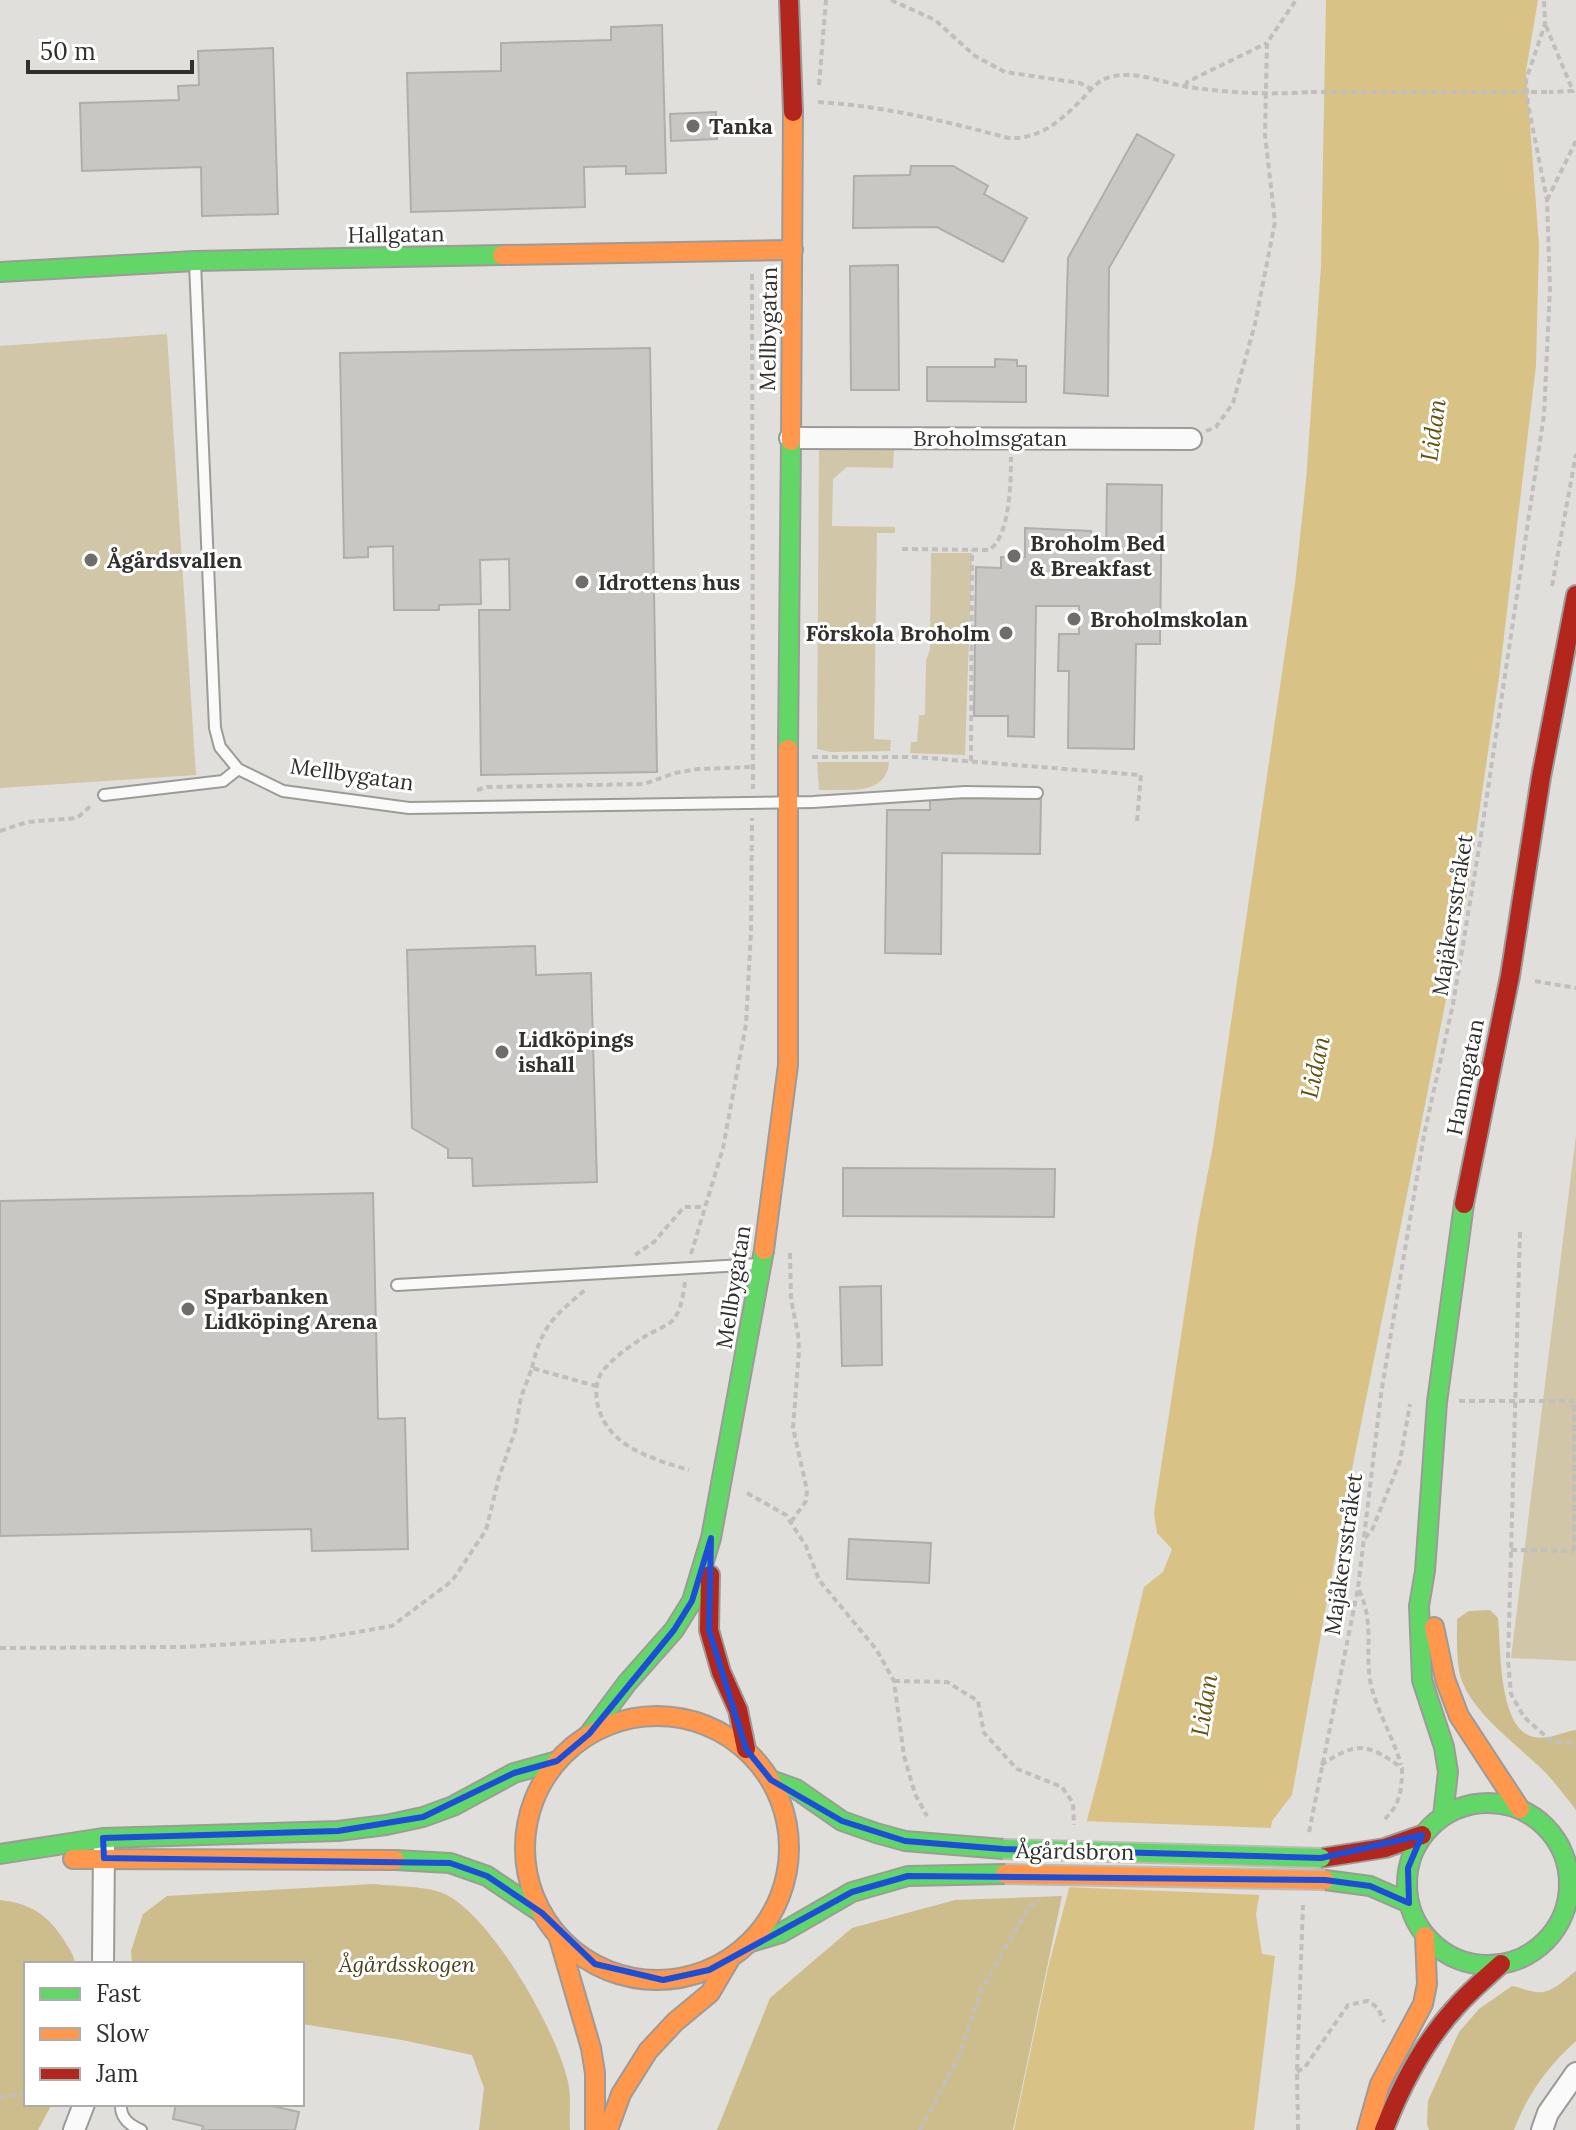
<svg xmlns="http://www.w3.org/2000/svg" width="1576" height="2130" font-family="Lora,serif">
  <style>
    .green { fill: #d1c6a7 }
    .forest { fill: #cdbc8c }
    .water { fill: #d8c286 }
    .pier { fill: #e1dfdb }
    .building { fill: #c9c7c4; stroke: #afaeab; stroke-width: 2 }
    .lines { fill: none; stroke-linecap: round; stroke-linejoin: round }
    .lane-casing { stroke: #9c9b98; stroke-width: 14 }
    .street-casing { stroke: #9c9b98; stroke-width: 24 }
    .fast-casing { stroke: #9c9b98; stroke-width: 22 }
    .slow-casing { stroke: #9c9b98; stroke-width: 22 }
    .jam-casing { stroke: #9c9b98; stroke-width: 22 }
    .path { stroke: #c0bfbd; stroke-width: 4; stroke-dasharray: 6 4; stroke-linecap: butt }
    .lane { stroke: #fafafa; stroke-width: 10 }
    .street { stroke: #fafafa; stroke-width: 20 }
    .fast { stroke: #63d668; stroke-width: 18 }
    .slow { stroke: #ff974d; stroke-width: 18 }
    .jam { stroke: #b3261e; stroke-width: 18 }
    .fast-bridge-casing { stroke: #bcbbb9; stroke-width: 22; stroke-linecap: butt }
    .slow-bridge-casing { stroke: #bcbbb9; stroke-width: 22; stroke-linecap: butt }
    .path-bridge { stroke: #c0bfbd; stroke-width: 4; stroke-dasharray: 6 4; stroke-linecap: butt }
    .fast-bridge { stroke: #63d668; stroke-width: 18 }
    .slow-bridge { stroke: #ff974d; stroke-width: 18 }
    .marked { fill: none; stroke: #1d4ed8; stroke-width: 6; stroke-linejoin: round }
    .poi-dot { fill: #6f6d6a; stroke: #fff; stroke-width: 3 }
    .labels { text-anchor: middle; dominant-baseline: central; stroke-width: 6; stroke-linejoin: round; paint-order: stroke }
    .poi-label { font-size: 22px; font-weight: bold; fill: #31302d; stroke: #fff; text-anchor: start }
    .street-label { font-size: 22px; fill: #31302d; stroke: #fff }
    .park-label { font-size: 22px; font-style: italic; fill: #4d411c; stroke: #fff }
    .water-label { font-size: 24px; font-style: italic; fill: #65510f; stroke: #fff }
  </style>
  <rect width="100%" height="100%" fill="#e1dfdb"/>
  <path class="green" d="M167 334 196 775 0 788V346Z
    M819 449 894 450 893 468 847 467 833 479 832 526 895 527V533H877L874 739 891 740 890 751 831 752 817 749Z
    M931 553H972L965 755 910 753 911 742H917L919 715H925L926 661 930 649Z
    M817 762H889C887 797 844 789 819 790Z
    M1576 1135V1661L1511 1658Z"/>
  <path class="forest" d="M1490 1610 1498 1618C1501 1647 1498 1730 1534 1737 1550 1740 1561 1732 1576 1730V1810C1566 1797 1556 1784 1545 1772 1518 1745 1470 1712 1460 1675 1456 1657 1457 1637 1457 1619L1469 1611Z
    M373 1884C392 1886 422 1886 440 1892 489 1909 561 2037 569 2087 571 2101 569 2116 570 2130H479L484 2088 472 2055 402 2040 302 2024V1964H132L131 1951 143 1914 167 1896Z
    M1062 1896 1013 2130H717L770 1998 852 1928 955 1900Z
    M0 1900C30 1903 48 1915 64 1940 69 1949 74 1954 75 1964H26V2104H52L38 2130H0Z
    M1576 1971V2041C1548 2066 1527 2095 1514 2130H1429L1427 2124 1428 2101 1459 2032 1479 2009 1512 1986C1519 1987 1524 1990 1531 1991 1550 1997 1562 1981 1576 1971Z"/>
  <path class="water" d="M1326 0H1538L1526 71 1539 245 1536 365 1500 670 1467 895 1341 1524 1292 1795 1272 1821 1256 1914 1262 1954 1275 1956 1254 2130H1014L1048 1968 1100 1771 1144 1587 1163 1572 1172 1549 1157 1533 1154 1513 1198 1224 1213 1146 1295 584 1306 481 1321 266Z"/>
  <path class="pier" d="M1082 1821 1275 1828 1263 1895 1064 1887Z"/>
  <path class="building" d="M662 25 666 173 626 174V166L584 167 585 207 411 212 407 73 501 71V43L611 40V27Z
    M273 48 278 214 202 216 201 167 82 171 80 103 179 100 178 86 199 85 198 51Z
    M716 112 717 139 671 141 670 114Z
    M1137 134 1174 155 1109 268 1108 396 1064 393 1068 258Z
    M911 166H953L988 186 984 194 1027 218 1003 262 937 227 853 228 854 176 910 175Z
    M898 265 899 390H851L850 266Z
    M650 348 657 772 481 775 479 610H510L509 559 480 560 481 604 439 605V610H394L393 546 368 547V557L344 558 340 353Z
    M995 359 1017 360V366H1026V402L927 401V367H995Z
    M1107 484 1162 485 1160 644H1136L1134 749 1068 748 1069 671H1058L1059 634H1079V606H1036L1034 737 1008 736V716H974L976 567 1001 568V557H1025V528L1091 531V553H1106Z
    M930 798 1041 799 1040 854 942 853 941 954 885 953 887 810H930Z
    M535 946 536 975 591 973 597 1182 473 1186 472 1158H448V1149L412 1128 407 950Z
    M843 1168 1055 1169 1054 1217 843 1216Z
    M373 1193 378 1419 405 1418 408 1549 312 1551 311 1529 0 1536V1201Z
    M881 1286 882 1365 842 1366 840 1287Z
    M849 1539 931 1543 929 1583 847 1579Z
    M176 2104H263L299 2112 295 2130H202L203 2126 173 2119Z"/>
  <g class="lines">
    <g class="lane-casing">
      <path id="lane" d="M195 263 215 728 220 747 238 769 283 791 409 808 813 802 965 792 1037 793
        M104 795 223 781 238 769
        M397 1285 760 1264
        M121 2104C120 2118 129 2125 141 2130"/>
    </g>
    <g class="street-casing">
      <path id="street" d="M790 438 1191 439
        M103 1964 104 1846
        M74 2130 84 2104
        M1542 2130 1548 2113 1576 2073"/>
    </g>
    <g class="fast-casing">
      <path id="fast" d="M0 272 195 261 502 255
        M788 749 791 441
        M589 1734 627 1683 674 1630 692 1601 711 1538 764 1250
        M771 1780 796 1789 842 1821 876 1833 905 1841 1003 1849
        M1407 1884a81 81 0 1 1 162 0a81 81 0 1 1-162 0Z
        M1443 1816 1448 1772 1444 1747 1422 1680 1419 1606 1425 1571 1437 1402 1464 1204
        M0 1854 103 1838 338 1831 386 1825 423 1817 453 1806 514 1773 557 1761
        M395 1860 450 1863 487 1876 542 1913
        M1325 1880 1370 1886 1409 1903
        M751 1942 781 1933 852 1892 908 1876 1005 1874"/>
    </g>
    <g class="slow-casing">
      <path id="slow" d="M502 255 793 250
        M791 441 793 112
        M764 1250 788 1065V749
        M1434 1627 1445 1679 1459 1716 1520 1809
        M525 1848a132 132 0 1 1 264 0a132 132 0 1 1-264 0Z
        M73 1859 395 1860
        M558 1935 591 2048 595 2073V2130
        M608 2130 621 2094 648 2051 675 2022 710 1993 730 1959
        M1367 2130 1380 2084 1423 2004 1427 1984 1425 1936"/>
    </g>
    <g class="jam-casing">
      <path id="jam" d="M789 0 793 112
        M1464 1204 1510 976 1541 777 1576 595
        M710 1575 709 1630 721 1672 738 1710 746 1749
        M1321 1858 1385 1848 1422 1835
        M1384 2130C1401 2086 1424 2042 1456 2007 1470 1991 1486 1978 1501 1964"/>
    </g>
    <path class="path" d="M891 0 935 20 975 56 1005 72 1080 83 1091 89
      M1546 26 1573 91 1549 92
      M819 85 826 0
      M1186 86 1187 82 1267 43
      M818 102C884 106 945 121 1008 138 1041 140 1064 118 1086 95 1093 87 1099 80 1110 77 1136 70 1163 83 1188 87 1230 93 1269 95 1311 92
      M1547 200 1576 141
      M752 274 753 789
      M1206 431 1216 427 1233 403 1255 324 1275 222 1265 135 1267 43 1296 0
      M902 549 989 550C1010 537 1011 481 1011 457
      M1552 586 1576 454
      M812 757H915L1141 775 1137 821
      M971 761 972 550
      M477 790 487 787 644 784 675 773 698 769 753 767
      M0 831 27 822 77 818 93 804
      M1535 981 1576 988
      M1520 1232 1508 1660 1511 1694 1524 1717 1551 1741 1576 1744
      M790 1253 791 1299 798 1334 799 1351 793 1428 807 1490 806 1501 791 1522
      M691 1254 723 1148 746 1024 751 932 752 818
      M635 1255 654 1242 684 1207H704
      M685 1282C683 1295 681 1313 671 1322 665 1327 656 1330 649 1334 634 1343 618 1354 606 1367 597 1376 595 1389 597 1401 604 1446 653 1459 689 1470
      M532 1368C541 1327 554 1316 585 1290
      M1459 1401H1574
      M747 1493 786 1515 806 1546 819 1580 876 1649 894 1681 904 1756 915 1794 927 1816
      M1365 1538 1372 1530 1400 1461 1410 1404
      M1511 1550 1574 1551
      M1574 1551V1401
      M1359 1590C1376 1626 1363 1655 1372 1689 1379 1715 1394 1739 1401 1765
      M0 1648 182 1647 317 1639 392 1626 452 1581 486 1530 499 1477 515 1431 521 1397 532 1368 596 1386
      M894 1681 947 1682 978 1701 984 1733 1017 1769 1062 1787 1073 1803 1074 1825
      M1321 1765C1357 1741 1367 1743 1402 1768 1402 1790 1400 1805 1384 1820
      M1309 1832 1358 1588 1381 1394 1424 1135 1453 1004 1480 842 1544 415 1550 288 1547 200 1528 104 1526 80 1545 24 1544 0
      M1297 2072 1305 2067 1348 2005 1368 2001 1378 2008 1384 2022
      M0 2097 26 2094
      M920 2130 959 2056 982 1988 1029 1907 1040 1901
      M1298 2130 1297 2072 1303 1905"/>
    <use href="#lane" class="lane"/>
    <use href="#street" class="street"/>
    <use href="#fast" class="fast"/>
    <use href="#slow" class="slow"/>
    <use href="#jam" class="jam"/>
    <g class="fast-bridge-casing">
      <path id="fast-bridge" d="M1003 1849 1321 1858"/>
    </g>
    <g class="slow-bridge-casing">
      <path id="slow-bridge" d="M1005 1874 1325 1880"/>
    </g>
    <path class="path-bridge" d="M1311 92H1549"/>
    <use href="#fast-bridge" class="fast-bridge"/>
    <use href="#slow-bridge" class="slow-bridge"/>
  </g>
  <path class="marked" d="M711 1538 709 1630 746 1749 771 1780 842 1821 905 1841 1003 1849 1321 1858 1422 1835 1408 1868 1409 1903 1370 1886 1325 1880 908 1876 852 1892 709 1970 663 1980 595 1964 542 1913 487 1876 450 1863 104 1858 103 1838 338 1831 423 1817 514 1773 557 1761 589 1734 674 1630 692 1601Z"/>
  <g class="poi-dot">
    <circle cx="693" cy="126" r="8"/>
    <circle cx="1014" cy="556" r="8"/>
    <circle cx="91" cy="560" r="8"/>
    <circle cx="582" cy="582" r="8"/>
    <circle cx="1074" cy="619" r="8"/>
    <circle cx="1006" cy="633" r="8"/>
    <circle cx="502" cy="1052" r="8"/>
    <circle cx="188" cy="1309" r="8"/>
  </g>
  <g class="labels">
    <g class="poi-label">
      <text x="709" y="126">Tanka</text>
      <text x="1030" y="543">Broholm Bed<tspan x="1030" dy="25">&amp; Breakfast</tspan></text>
      <text x="107" y="560">Ågårdsvallen</text>
      <text x="598" y="582">Idrottens hus</text>
      <text x="1090" y="619">Broholmskolan</text>
      <text x="990" y="633" text-anchor="end">Förskola Broholm</text>
      <text x="518" y="1039">Lidköpings<tspan x="518" dy="25">ishall</tspan></text>
      <text x="204" y="1296">Sparbanken<tspan x="204" dy="25">Lidköping Arena</tspan></text>
    </g>
    <g class="street-label">
      <text transform="translate(396 234) rotate(-1)">Hallgatan</text>
      <text transform="translate(768 329) rotate(-89)">Mellbygatan</text>
      <text x="990" y="438">Broholmsgatan</text>
      <text transform="translate(352 774) rotate(8)">Mellbygatan</text>
      <text transform="translate(1452 915) rotate(-81)">Majåkersstråket</text>
      <text transform="translate(1465 1077) rotate(-79)">Hamngatan</text>
      <text transform="translate(733 1287) rotate(-81)">Mellbygatan</text>
      <text transform="translate(1343 1554) rotate(-82)">Majåkersstråket</text>
      <text transform="translate(1075 1851) rotate(1)">Ågårdsbron</text>
    </g>
    <g class="park-label">
      <text x="407" y="1964">Ågårdsskogen</text>
    </g>
    <g class="water-label">
      <text transform="translate(1433 430) rotate(-82)">Lidan</text>
      <text transform="translate(1315 1067) rotate(-78)">Lidan</text>
      <text transform="translate(1204 1705) rotate(-81)">Lidan</text>
    </g>
  </g>
  <rect x="24" y="1962" width="280" height="144" fill="#ffffff" stroke="#adacab" stroke-width="2"/>
  <rect x="40" y="1988" width="40" height="12" fill="#63d668" stroke="#adacab" stroke-width="2"/>
  <text x="96" y="2002" font-size="24" fill="#31302d">Fast</text>
  <rect x="40" y="2028" width="40" height="12" fill="#ff974d" stroke="#adacab" stroke-width="2"/>
  <text x="96" y="2042" font-size="24" fill="#31302d">Slow</text>
  <rect x="40" y="2068" width="40" height="12" fill="#b3261e" stroke="#adacab" stroke-width="2"/>
  <text x="96" y="2082" font-size="24" fill="#31302d">Jam</text>
  <path d="M28 60v12h164v-12" fill="none" stroke="#31302d" stroke-width="4"/>
  <text x="40" y="60" font-size="24" fill="#31302d" stroke="#ffffff" stroke-width="6" paint-order="stroke">50 m</text>
</svg>
